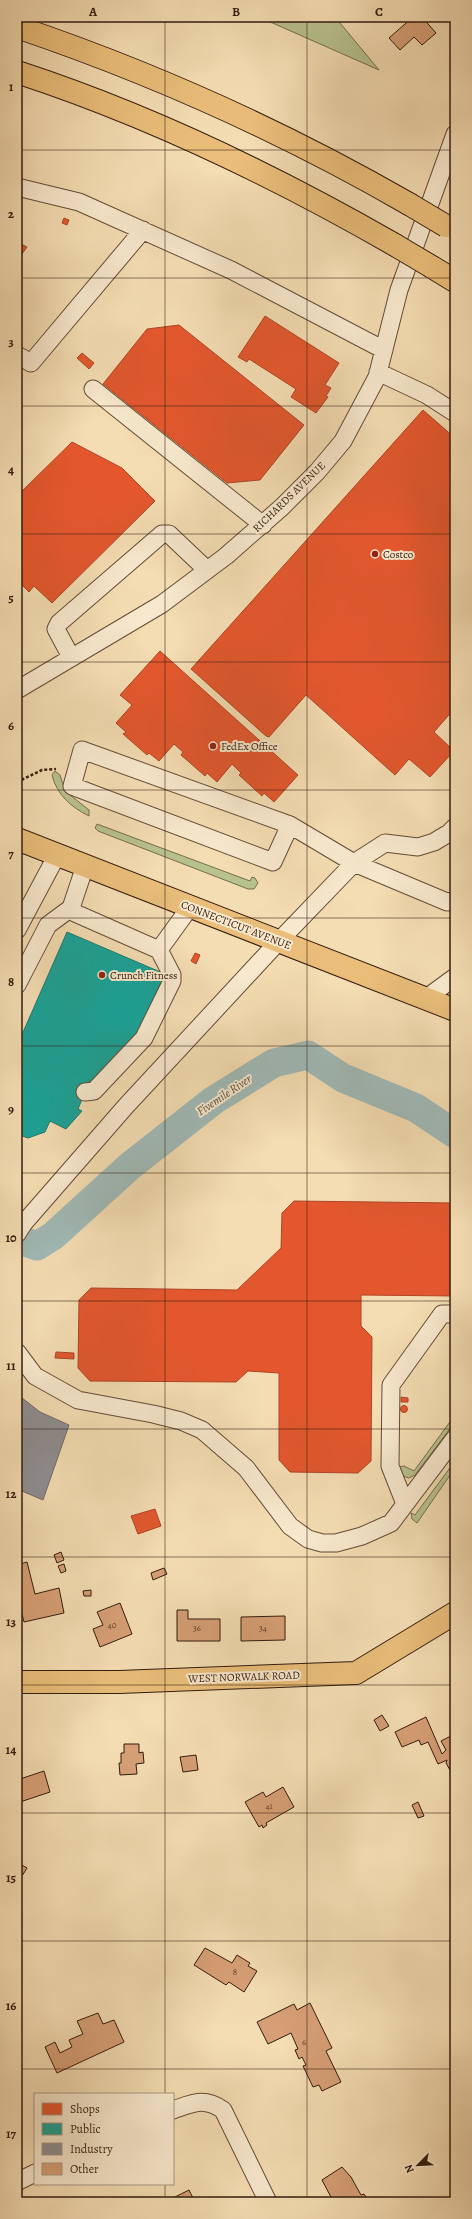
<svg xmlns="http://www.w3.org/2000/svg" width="472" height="2219" font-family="Alegreya,serif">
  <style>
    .green { fill: #b8c28f; stroke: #756e4e }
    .shops { fill: #e4572e; stroke: #af4524 }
    .public { fill: #17a398; stroke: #1f7a6f }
    .industry { fill: #8d8d92; stroke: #726b6a }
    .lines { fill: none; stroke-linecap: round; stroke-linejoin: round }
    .river { stroke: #a0bab7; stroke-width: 29 }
    .building { fill: #d79f76; stroke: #321b0e }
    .minor-casing { stroke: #634c37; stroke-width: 19 }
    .major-casing { stroke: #321b0e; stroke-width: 24 }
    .highway-casing { stroke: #321b0e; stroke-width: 24 }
    .path { stroke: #321b0e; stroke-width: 2.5; stroke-dasharray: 3 2; stroke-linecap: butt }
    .minor { stroke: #f8e9ce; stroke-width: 17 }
    .major { stroke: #eabe7a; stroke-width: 22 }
    .highway { stroke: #eabe7a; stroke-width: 22 }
    .highway-bridge-casing { stroke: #321b0e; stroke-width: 24; stroke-linecap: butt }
    .highway-bridge { stroke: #eabe7a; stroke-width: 22 }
    .grid { fill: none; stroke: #321b0e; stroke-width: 1; stroke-opacity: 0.55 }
    .poi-dot { fill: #8f2418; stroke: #f8e9ce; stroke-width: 1.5 }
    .labels { text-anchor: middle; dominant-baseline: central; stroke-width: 4; stroke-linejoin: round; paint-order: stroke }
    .number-label { font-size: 9px; fill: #5b3c28 }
    .street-label { font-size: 11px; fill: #321b0e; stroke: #f8e9ce }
    .poi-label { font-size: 11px; fill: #321b0e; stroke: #f8e9ce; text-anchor: start }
    .water-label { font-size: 12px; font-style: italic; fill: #534b41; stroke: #f8e9ce }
    .neatline { fill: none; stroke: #321b0e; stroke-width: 1.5 }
    .grid-label { font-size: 13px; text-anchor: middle; font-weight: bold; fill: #321b0e }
  </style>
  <rect width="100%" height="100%" fill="#f5ddb3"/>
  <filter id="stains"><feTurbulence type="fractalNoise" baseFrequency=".005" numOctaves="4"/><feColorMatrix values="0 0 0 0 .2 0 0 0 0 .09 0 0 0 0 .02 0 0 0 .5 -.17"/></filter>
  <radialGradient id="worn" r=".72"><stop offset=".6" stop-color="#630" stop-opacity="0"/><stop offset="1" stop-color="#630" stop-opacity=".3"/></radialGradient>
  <path class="green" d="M259 17H335L379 70Z
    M55 771 60 775 65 791 89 810V816C71 807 57 795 52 775Z
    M97 824 250 881 252 877 255 878 258 883 254 889H248L98 831 95 828Z
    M455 1415V1422L415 1475 409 1478 402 1476 399 1467 404 1466 414 1471Z
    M455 1461V1468L417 1523 412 1519 411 1513 415 1515Z"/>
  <path class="shops" d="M64 218 69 220 67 225 62 223Z
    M17 242 27 247 17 261Z
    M265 316 339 363 325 385 331 388 326 396 328 397 316 413 291 397 296 389 249 359 247 362 238 357Z
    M179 325 304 425 260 480 227 483 103 384 147 329Z
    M82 353 94 363 89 369 77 358Z
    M423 410 455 438V708L434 732 454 751 430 777 409 759 395 775 306 695 269 737 266 736 191 669Z
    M72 442 122 468 155 501 52 603 34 586 29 592 17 580V496Z
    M160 651 298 775 274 802 264 793 262 796 239 775 241 773 232 764 217 782 207 773 205 776 181 755 183 752 174 744 159 761 149 753 147 755 123 734 126 732 116 723 132 705 120 695Z
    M195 953 200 955 196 964 191 961Z
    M294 1201 455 1203V1296L361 1295V1326L372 1337 371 1461 358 1473 290 1472 279 1460V1373L248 1371 236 1382 90 1381 78 1368 79 1300 91 1288 237 1290 281 1248 282 1213Z
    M56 1352 74 1353V1359L55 1358Z
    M401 1397 408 1398V1402H401Z
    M400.5 1409a3.5 3.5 0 1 1 7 0a3.5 3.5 0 1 1-7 0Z
    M155 1509 161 1526 138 1534 131 1516Z"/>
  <path class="public" d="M67 932 165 974 139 1033 97 1082 90 1080 78 1109 82 1111 66 1129 50 1121 45 1132 28 1138 17 1134V1046Z"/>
  <path class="industry" d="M17 1394 40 1412 69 1425 43 1500 17 1489Z"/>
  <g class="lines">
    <path class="river" d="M17 1239 37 1246 53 1236 130 1166 214 1100 274 1063 308 1055 343 1078 416 1108 455 1134"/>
  </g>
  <path class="building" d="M413 17H422L436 33 422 45 414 37 400 50 389 38Z
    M61 1552 64 1560 57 1563 54 1555Z
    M27 1562 35 1594 59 1588 64 1613 24 1622 17 1594V1565Z
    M64 1564 66 1571 61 1573 58 1566Z
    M164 1568 167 1574 153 1580 151 1573Z
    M91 1590V1596H84L83 1591Z
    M120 1603 132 1634 100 1647 93 1629 103 1625 97 1612Z
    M177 1610H188V1619H220V1641H177Z
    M285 1616V1640L241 1641V1617Z
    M382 1715 389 1726 380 1731 374 1720Z
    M426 1717 442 1754 446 1750 441 1741 455 1734V1779L446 1763 447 1760 438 1764 428 1742 421 1745 419 1740 402 1747 395 1732Z
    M124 1744H139V1753L143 1752 144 1763 136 1764 137 1774 120 1775 119 1763H121V1753H124Z
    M196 1755 198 1770 183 1772 180 1757Z
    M44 1771 50 1792 17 1803V1780Z
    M283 1787 294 1807 266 1823 267 1825 263 1828 262 1825 259 1827 245 1802 263 1792 266 1797Z
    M418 1802 424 1816 418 1818 412 1805Z
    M17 1862 27 1868 22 1876 17 1873Z
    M205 1948 232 1963 237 1955 250 1963 248 1966 257 1971 244 1992 229 1982 226 1985 194 1965Z
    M310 2003 332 2048 326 2051 341 2082 322 2091 319 2085 313 2087 303 2066 306 2065 302 2057 299 2059 295 2050 298 2049 291 2033 268 2044 257 2022 294 2004 297 2010Z
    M98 2013 103 2024 114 2020 124 2042 57 2073 45 2047 55 2042 60 2053 72 2047 69 2040 83 2034 77 2021Z
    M342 2167 351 2177 361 2195 364 2194 369 2202H336L334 2198 332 2199 322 2180Z
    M189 2190 195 2202H162L169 2200Z"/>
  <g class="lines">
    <g class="minor-casing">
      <path id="minor" d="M17 187 79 202 231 270 384 350
        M17 355 31 363 143 230
        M378 372 427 395 455 413
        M93 389 263 525
        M71 657 56 629 59 623 162 534H169L207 570
        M17 690 162 604 226 556 282 507 317 472 343 441 377 377 399 290 455 134
        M290 825 273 862 72 786 82 750 290 825 354 863 447 902 455 901
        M85 866 71 908 75 913 159 950 190 907
        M17 930 57 855
        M17 985 48 925 71 908
        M425 999 455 977
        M85 1092 94 1091 144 1038 172 981V975L159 950
        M17 1234 24 1223 126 1106 279 941 354 863 385 843 418 847 434 842 449 833 455 827
        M17 1352 35 1376 78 1400 153 1414 181 1421 202 1430 246 1468 290 1526 308 1539 322 1543H336L362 1536 391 1523 455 1438
        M405 1504 390 1466 391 1385 442 1314H455
        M173 2110C193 2103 204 2097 223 2110L268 2202
        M17 2182 35 2173"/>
    </g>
    <g class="major-casing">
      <path id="major" d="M17 839 455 1010
        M17 1682H119L356 1673 455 1613"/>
    </g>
    <g class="highway-casing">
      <path id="highway" d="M17 27C153 73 284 132 409 204
        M17 72C149 115 275 176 395 245
        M432 267 455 281"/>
    </g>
    <path class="path" d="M17 782 42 770 56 769"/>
    <use href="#minor" class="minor"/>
    <use href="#major" class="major"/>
    <use href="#highway" class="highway"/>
    <g class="highway-bridge-casing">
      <path id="highway-bridge" d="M409 204 446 226
        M395 245 432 267"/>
    </g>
    <use href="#highway-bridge" class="highway-bridge"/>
  </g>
  <path class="grid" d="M165 17V2094M307 17V2202M17 150H455M17 278H455M17 406H455M17 534H455M17 662H455M17 790H455M17 918H455M17 1046H455M17 1173H455M17 1301H455M17 1429H455M17 1557H455M17 1685H455M17 1813H455M17 1941H455M17 2069H455M165 2184V2202"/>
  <g class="poi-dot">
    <circle cx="375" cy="554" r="4"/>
    <circle cx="213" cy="746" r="4"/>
    <circle cx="102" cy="975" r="4"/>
  </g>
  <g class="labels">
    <g class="number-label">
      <text x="112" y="1625">40</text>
      <text x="197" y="1628">36</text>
      <text x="263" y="1628">34</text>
      <text x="269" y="1806">41</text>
      <text x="235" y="1972">8</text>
      <text x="304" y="2042">6</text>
    </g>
    <g class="street-label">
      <text transform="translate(289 497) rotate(-44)">RICHARDS AVENUE</text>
      <text transform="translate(236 925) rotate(21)">CONNECTICUT AVENUE</text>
      <text transform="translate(244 1677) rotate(-2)">WEST NORWALK ROAD</text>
    </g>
    <g class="poi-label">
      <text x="383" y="554">Costco</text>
      <text x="221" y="746">FedEx Office</text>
      <text x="110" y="975">Crunch Fitness</text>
    </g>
    <g class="water-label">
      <text transform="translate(224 1095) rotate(-34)">Fivemile River</text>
    </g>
  </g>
  <rect width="472" height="2219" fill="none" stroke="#f5ddb3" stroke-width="44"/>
  <rect x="34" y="2093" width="140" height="92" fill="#f8e9ce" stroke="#a99781"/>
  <rect x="42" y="2103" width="20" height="12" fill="#e4572e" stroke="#a99781"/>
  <text x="70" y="2113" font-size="12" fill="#321b0e">Shops</text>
  <rect x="42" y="2123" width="20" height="12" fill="#17a398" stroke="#a99781"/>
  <text x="70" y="2133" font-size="12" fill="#321b0e">Public</text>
  <rect x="42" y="2143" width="20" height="12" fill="#8d8d92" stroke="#a99781"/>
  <text x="70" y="2153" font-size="12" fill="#321b0e">Industry</text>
  <rect x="42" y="2163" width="20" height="12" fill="#d79f76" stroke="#a99781"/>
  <text x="70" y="2173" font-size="12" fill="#321b0e">Other</text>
  <g transform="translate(418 2165) rotate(246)" stroke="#f8e9ce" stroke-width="3" paint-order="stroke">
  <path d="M0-3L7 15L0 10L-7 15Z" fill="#321b0e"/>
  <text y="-6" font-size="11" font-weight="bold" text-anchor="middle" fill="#321b0e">N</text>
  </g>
  <rect x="22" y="22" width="428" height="2175" class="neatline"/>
  <g class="grid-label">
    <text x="93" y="16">A</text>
    <text x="236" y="16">B</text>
    <text x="379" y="16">C</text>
    <text x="11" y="91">1</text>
    <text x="11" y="218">2</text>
    <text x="11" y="346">3</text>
    <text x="11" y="474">4</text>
    <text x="11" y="602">5</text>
    <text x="11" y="730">6</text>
    <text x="11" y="858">7</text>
    <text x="11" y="986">8</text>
    <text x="11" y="1114">9</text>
    <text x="11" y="1242">10</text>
    <text x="11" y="1370">11</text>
    <text x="11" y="1498">12</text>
    <text x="11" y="1626">13</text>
    <text x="11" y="1754">14</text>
    <text x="11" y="1882">15</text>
    <text x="11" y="2010">16</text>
    <text x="11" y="2138">17</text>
  </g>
  <rect width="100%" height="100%" filter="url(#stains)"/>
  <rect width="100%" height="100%" fill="url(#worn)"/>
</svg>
